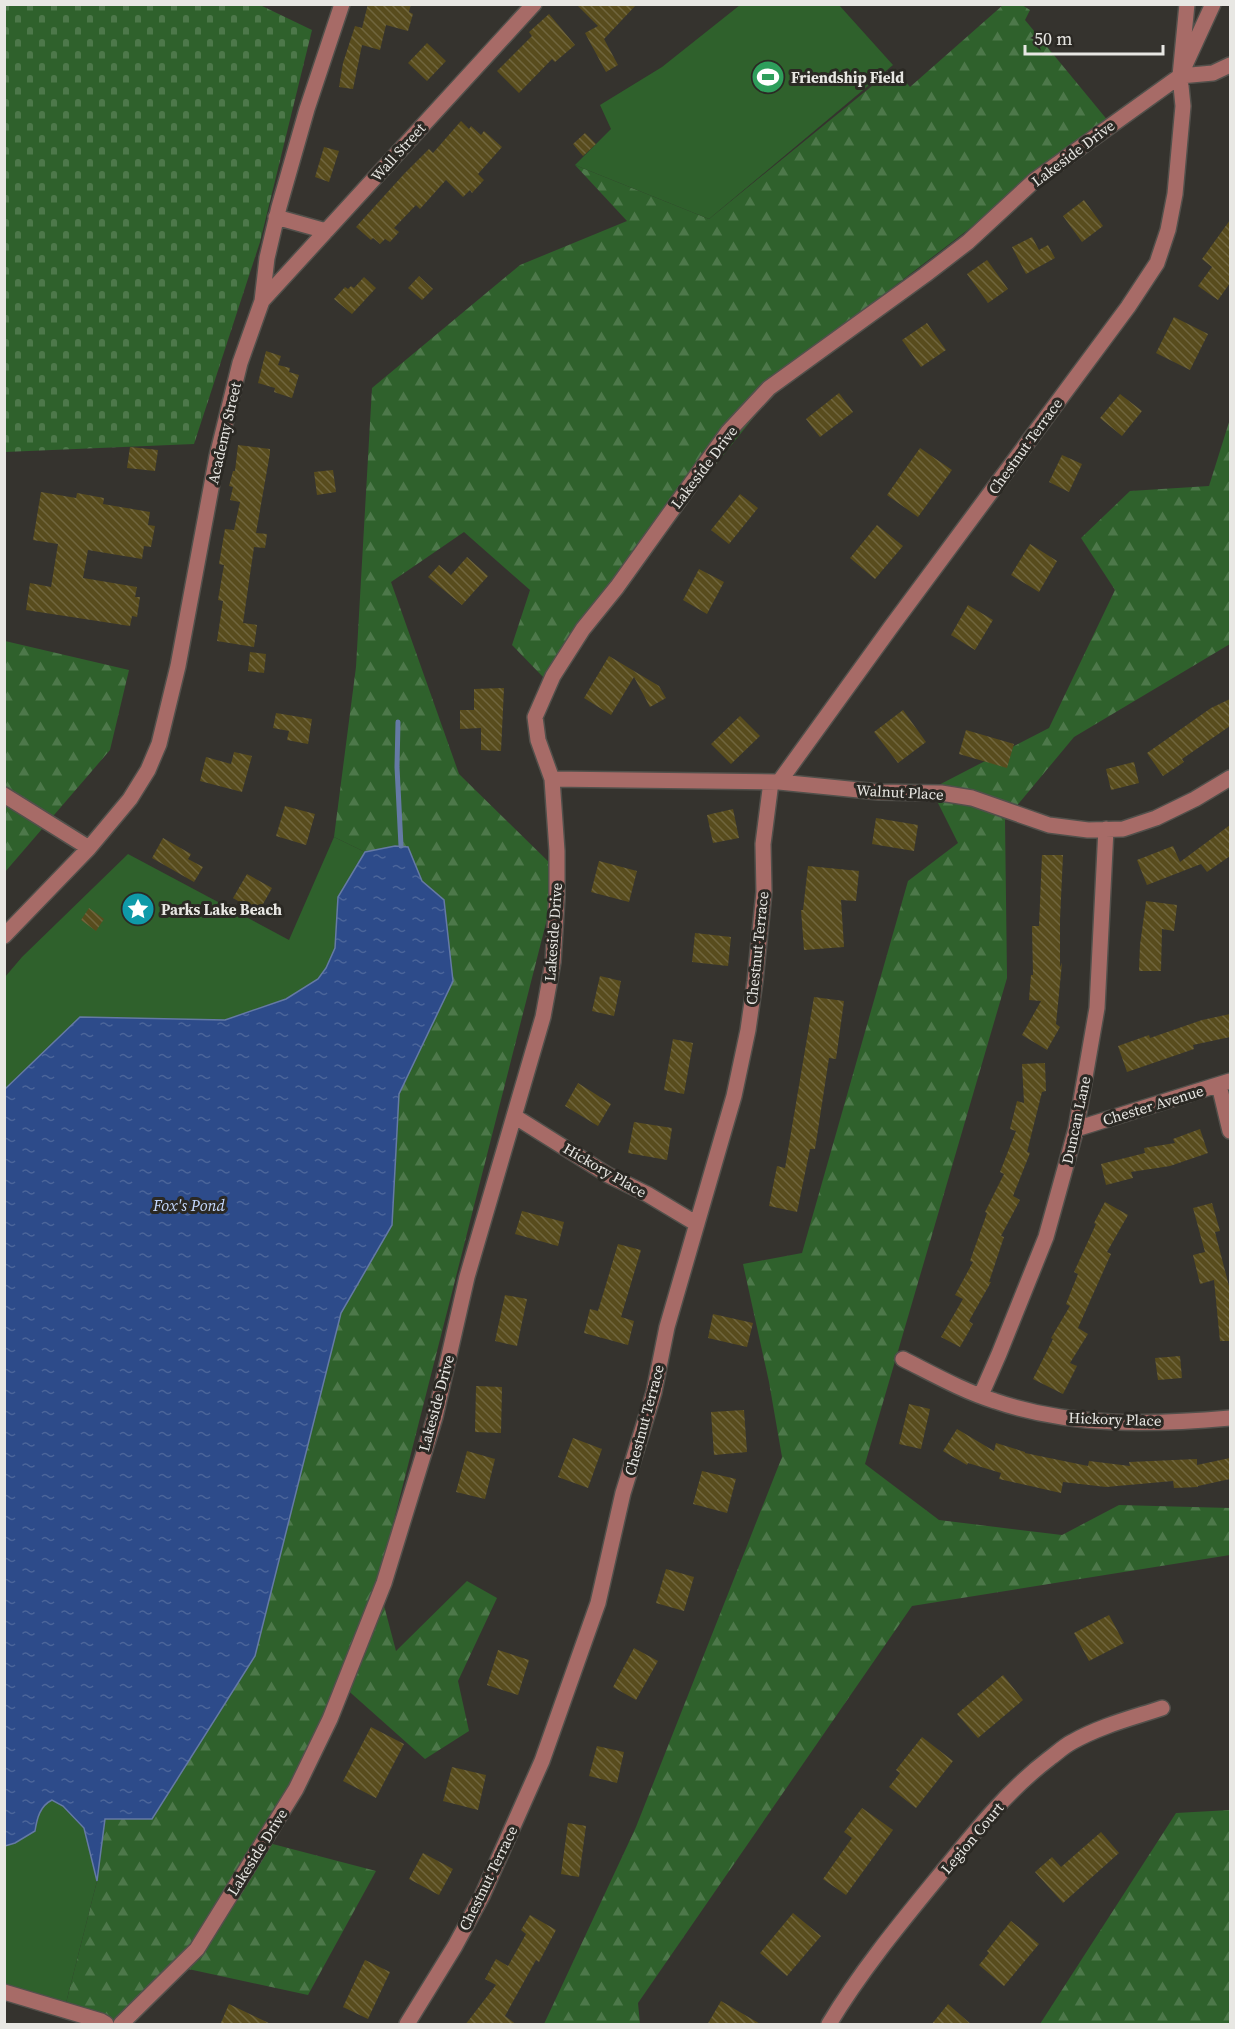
<svg xmlns="http://www.w3.org/2000/svg" width="1235" height="2029" font-family="'Source Serif 4',serif">
  <style>
    .forest { fill: url(#forest-firs) }
    .cemetery { fill: url(#cemetery-stones) }
    .park { fill: #2f612c }
    .water { fill: url(#water-ripples); stroke: #657aa5; stroke-width: 1.5 }
    .lines { fill: none; stroke-linecap: round; stroke-linejoin: round }
    .stream { stroke: #657aa5; stroke-width: 5 }
    .building { fill: url(#building-back-hatch) }
    .minor-casing { stroke: #52504b; stroke-width: 18 }
    .minor { stroke: #a76b67; stroke-width: 15 }
    .labels { text-anchor: middle; dominant-baseline: central; stroke-width: 6; stroke-linejoin: round; paint-order: stroke }
    .poi-label { font-size: 15px; font-weight: bold; fill: #e8e7e3; stroke: #2b2924; text-anchor: start }
    .street-label { font-size: 15px; fill: #e8e7e3; stroke: #2b2924 }
    .water-label { font-size: 16px; font-style: italic; fill: #c4d8fe; stroke: #2b2924 }
  </style>
  <defs>
    <pattern id="forest-firs" width="22" height="20" patternUnits="userSpaceOnUse" patternTransform="scale(1.5)"><rect width="22" height="20" fill="#2f612c"/><path d="M5 1l3.5 6h-7zM16 11l3.5 6h-7z" fill="#4d784a"/></pattern>
    <pattern id="cemetery-stones" width="16" height="16" patternUnits="userSpaceOnUse" patternTransform="scale(1.5)"><rect width="16" height="16" fill="#2f612c"/><path d="M2 7V4a2 2 0 0 1 4 0v3zM10 15v-3a2 2 0 0 1 4 0v3z" fill="#4d784a"/></pattern>
    <pattern id="water-ripples" width="26" height="14" patternUnits="userSpaceOnUse" patternTransform="scale(1.5)"><rect width="26" height="14" fill="#2d4b8a"/><path d="M2 4q2-2 4 0t4 0M15 11q2-2 4 0t4 0" fill="none" stroke="#4b659a"/></pattern>
    <pattern id="building-back-hatch" width="6" height="6" patternUnits="userSpaceOnUse" patternTransform="scale(1.5)"><rect width="6" height="6" fill="#584c1d"/><path d="M-1 5l2 2M0 0l6 6M5-1l2 2" fill="none" stroke="#70663e"/></pattern>
  </defs>
  <rect width="100%" height="100%" fill="#35332e"/>
  <path class="forest" d="M1003 5H1022L1030 10 1025 20 1109 122 803 356 544 678 512 645 530 590 464 532 391 582 459 774 559 872 378 1583 396 1651 467 1581 497 1598 458 1681 469 1731 425 1759 343 1686 265 1842 376 1871 308 1995 179 1967 120 2024H102L66 2003 97 1881 105 1819H152L255 1656 341 1313 392 1225 399 1094 453 981 444 900 422 881 408 847 395 846 365 852 334 837 356 667 372 388 520 265 627 221 575 165 709 219 894 68 910 87Z
    M1230 419V644L1074 737 1005 820 1007 978 865 1464 939 1520 1062 1535 1119 1505 1230 1508V1555L912 1606 638 2003 640 2024H544L636 1827 782 1457 769 1382 743 1264 802 1253 908 881 958 843 931 789 1049 728 1115 590 1081 538 1130 491 1209 486Z
    M5 641 129 670 110 750 5 872Z
    M1230 1810V2024H1040L1176 1813Z"/>
  <path class="cemetery" d="M4 5H260L312 30 260 242 194 444 5 452Z"/>
  <path class="park" d="M740 5H839L893 65 709 219 575 165 611 129 600 105 662 67Z
    M334 837 365 852 338 897 335 948 326 968 318 979 285 999 225 1020 80 1017 5 1089V977L22 957 128 854 289 940Z
    M52 1800 63 1806 84 1828 97 1881 66 2003 5 1989V1846L15 1843 35 1831C37 1818 40 1806 52 1800Z"/>
  <path class="water" d="M395 846 408 847 422 881 444 900 453 981 399 1094 392 1225 341 1313 255 1656 152 1819H105L97 1881 84 1828 63 1806 52 1800C40 1806 37 1818 35 1831L15 1843 5 1846V1089L80 1017 225 1020 286 999 318 979 326 968 335 948 338 897 365 852Z"/>
  <g class="lines">
    <path class="stream" d="M398 722 397 767 401 846"/>
  </g>
  <path class="building" d="M368 4H411L409 12 413 14 408 31 386 25 380 50 362 45 353 89 339 87 343 63 355 26 362 28Z
    M576 4H637L604 39 618 65 606 72 585 33 598 26Z
    M549 14 575 45 555 62 552 59 519 93 497 71 532 36 529 32Z
    M427 43 446 61 427 81 408 63Z
    M461 121 469 129 471 126 481 135 484 131 502 147 478 174 484 180 472 193 470 190 463 197 446 180 420 209 416 205 394 228 399 232 390 242 385 239 380 244 373 238 371 240 356 227 404 174 429 149 433 153Z
    M585 133 596 144 583 156 573 144Z
    M324 147 339 151 329 182 315 177Z
    M1084 200 1103 226 1082 242 1063 216Z
    M1230 220V283L1218 300 1198 286 1212 267 1202 259Z
    M1032 237 1039 250 1048 245 1055 258 1026 274 1012 247Z
    M987 260 1008 289 988 303 967 274Z
    M419 276 433 289 422 300 408 288Z
    M364 277 376 288 352 314 334 299 345 287 348 289 351 286 354 288Z
    M1174 317 1208 334 1190 370 1156 353Z
    M927 323 946 350 921 367 902 340Z
    M266 351 281 356 278 365 290 368 289 372 299 375 292 398 274 392 275 388 258 383Z
    M839 393 853 412 820 437 806 419Z
    M1120 394 1142 411 1122 436 1100 418Z
    M238 445 270 449V453L256 533 267 534 265 548 254 547 243 623 257 625 254 647 217 641 223 601 218 600 224 565 219 564 225 529 234 530 240 502 230 500 233 487 229 486 233 471H235Z
    M130 447 158 450 155 471 127 468Z
    M920 448 952 470 918 517 887 495Z
    M1062 455 1082 464 1069 492 1049 482Z
    M333 470 336 492 317 495 314 472Z
    M41 492 76 498 77 493 104 498 103 504 150 512 148 525 155 526 151 547 144 546 142 559 88 550 83 578 137 587 135 597H140L137 617 132 616 130 626 26 610 30 583 51 587 58 544 33 540Z
    M740 494 758 508 729 544 711 530Z
    M877 525 903 546 875 579 850 558Z
    M1030 544 1057 561 1039 592 1011 575Z
    M467 557 488 576 462 605 428 577 439 565 451 575Z
    M699 569 724 582 707 614 683 600Z
    M968 605 993 620 975 650 951 635Z
    M250 652 266 654 264 673 248 671Z
    M609 656 659 686 666 698 650 707 634 677 611 715 584 698Z
    M504 688 501 751 481 750V728L460 729V710H474V689Z
    M1230 699V726L1182 759 1184 762 1163 776 1147 753 1211 708Z
    M903 710 926 742 898 763 874 732Z
    M276 713 312 719 308 744 287 740 289 731 273 728Z
    M740 716 760 736 731 764 711 744Z
    M966 730 1014 744 1007 768 959 754Z
    M234 752 252 756 242 792 200 781 206 757 231 764Z
    M1134 762 1139 783 1111 790 1106 769Z
    M285 806 315 814 306 845 276 836Z
    M733 809 739 838 713 843 707 815Z
    M876 818 918 825 914 851 872 844Z
    M1230 825V856L1207 872 1201 864 1147 885 1137 860 1173 846 1180 862Z
    M163 838 191 854 188 859 203 867 194 882 152 858Z
    M1042 855H1063L1060 919V967L1062 963 1056 1024 1060 1027 1047 1050 1022 1035 1041 1001 1029 1000 1031 975H1033L1032 926H1039Z
    M599 861 637 871 629 902 591 892Z
    M808 866 859 871 856 901 841 900 844 947 804 950 801 910H803Z
    M247 874 272 888 258 913 233 898Z
    M1146 901 1177 905 1174 931 1162 929 1161 971H1139L1140 945Z
    M89 908 104 919 96 931 81 920Z
    M695 933 731 937 728 966 692 962Z
    M600 976 621 981 614 1016 592 1011Z
    M814 997 844 1001 836 1059 829 1058 815 1149H810L797 1212 769 1206 777 1166 785 1168Z
    M1230 1014V1037L1193 1045 1194 1049 1127 1072 1118 1046 1149 1035 1150 1038 1202 1020Z
    M673 1039 693 1043 684 1094 664 1090Z
    M1045 1063 1046 1091 1042 1092 1027 1152 1030 1153 1013 1196 1020 1200 1001 1236 1004 1237 989 1282H991L969 1321 973 1324 960 1347 941 1337 963 1299 955 1295 973 1262 970 1261 987 1213 985 1212 1004 1174 1000 1172 1016 1131 1010 1129 1017 1101 1024 1103 1022 1064Z
    M578 1083 611 1104 598 1126 565 1106Z
    M634 1122 672 1128 667 1160 628 1153Z
    M1200 1129 1208 1153 1170 1166 1131 1172 1133 1178 1106 1185 1101 1164 1145 1153 1144 1148 1175 1143 1173 1139Z
    M1105 1202 1128 1215 1107 1252 1111 1254 1078 1328 1088 1334 1070 1363 1077 1366 1063 1394 1033 1379 1053 1339 1051 1338 1070 1306 1066 1304 1078 1274 1074 1272 1096 1224 1094 1223Z
    M1212 1203 1220 1231 1215 1232 1230 1290V1341H1220L1214 1280 1200 1284 1193 1255 1205 1252 1193 1208Z
    M522 1211 564 1222 558 1246 515 1234Z
    M618 1244 641 1250 621 1317 634 1321 628 1345 584 1333 590 1309 598 1311Z
    M505 1295 527 1299 517 1346 495 1341Z
    M713 1314 753 1323 747 1347 708 1338Z
    M1180 1356 1182 1378 1158 1380 1155 1358Z
    M476 1386 502 1387 501 1433 475 1432Z
    M909 1404 930 1409 921 1449 899 1444Z
    M744 1410 747 1452 714 1455 711 1412Z
    M957 1429 994 1451 996 1443 1025 1452V1453L1088 1466 1089 1461 1130 1466 1129 1462 1197 1459V1465L1230 1458V1479L1198 1486V1487L1174 1488 1173 1481 1106 1487 1063 1482 1061 1493 999 1479 1001 1473 968 1463 967 1465 943 1451Z
    M573 1438 602 1449 588 1488 558 1477Z
    M467 1451 495 1459 485 1499 456 1492Z
    M702 1471 736 1479 727 1513 693 1504Z
    M666 1569 694 1577 684 1611 656 1603Z
    M1109 1615 1124 1643 1089 1661 1074 1633Z
    M634 1648 658 1661 636 1700 613 1687Z
    M498 1650 529 1660 518 1695 487 1685Z
    M1003 1675 1023 1700 978 1738 957 1714Z
    M371 1727 404 1744 376 1798 343 1781Z
    M922 1737 953 1761 916 1808 889 1787 900 1773 896 1770Z
    M597 1746 624 1752 617 1783 589 1776Z
    M452 1767 486 1775 478 1810 443 1801Z
    M862 1808 893 1830 846 1895 823 1879 852 1838 844 1832Z
    M568 1823 586 1826 579 1877 561 1874Z
    M1101 1832 1119 1853 1063 1903 1035 1872 1052 1857 1061 1867Z
    M423 1853 453 1869 439 1895 409 1879Z
    M793 1913 821 1936 787 1976 760 1953Z
    M530 1915 556 1930 539 1962 536 1960 505 2016 517 2025H465L496 1985 485 1979 496 1959 508 1966 526 1934 521 1930Z
    M1011 1921 1039 1944 1004 1986 979 1965 989 1953 987 1951Z
    M365 1960 390 1972 368 2019 343 2007Z
    M721 2001 762 2025H707Z
    M229 2004 273 2025H220Z
    M948 2004 972 2025H931Z"/>
  <g class="lines">
    <g class="minor-casing">
      <path id="minor" d="M1185 65 1213 4
        M276 217 326 231
        M262 301 534 4
        M552 779 779 782 879 792 941 793 972 798 1049 825 1088 830 1123 829 1156 818 1195 799 1230 778
        M779 782 891 627 1128 307 1157 263 1168 230 1175 194 1183 106 1180 76 1187 4
        M4 795 89 848
        M4 936 89 848 130 799 148 770 159 744 178 666 217 456 240 363 262 301 267 258 279 207 307 109 342 4
        M1219 1085 1230 1131
        M514 1116 608 1175 647 1194 697 1224
        M1076 1129 1230 1081
        M903 1359C933 1374 963 1391 995 1401 1070 1427 1152 1425 1230 1418
        M981 1395 999 1354 1046 1237 1076 1129 1097 1008 1106 829
        M4 1992 101 2021 106 2024
        M121 2024 197 1949 296 1789 330 1719 384 1583 435 1417 467 1277 543 1017 553 962 557 897V851L552 779 538 740 535 717 553 676 583 629 617 587 728 432 769 388 925 275 968 242 1035 180 1180 76 1213 73 1230 65
        M407 2024 455 1946 482 1896 542 1761 598 1603 623 1493 654 1392 667 1327 734 1096 748 1030 755 981 764 892 763 844 771 782
        M829 2024C862 1969 903 1920 943 1871 976 1830 1009 1789 1050 1758 1057 1753 1064 1746 1072 1742 1100 1726 1132 1718 1162 1708"/>
    </g>
    <use href="#minor" class="minor"/>
  </g>
  <defs>
    <g id="stadium-disc" transform="scale(1.725)"><circle r="9.5" fill="#2e9e5b" stroke="#2b2924"/><path d="M0-5a6.5 5 0 1 0 0 10a6.5 5 0 1 0 0-10ZM-3.5-1.8h7v3.6h-7Z" fill="#fff"/></g>
    <g id="sight-disc" transform="scale(1.725)"><circle r="9.5" fill="#0f9aa8" stroke="#2b2924"/><path d="M0-6L1.8-2.2L6-1.7L2.9 1.2L3.7 5.4L0 3.3L-3.7 5.4L-2.9 1.2L-6-1.7L-1.8-2.2Z" fill="#fff"/></g>
  </defs>
  <g fill-rule="evenodd">
    <use href="#stadium-disc" x="768" y="77"/>
    <use href="#sight-disc" x="138" y="909"/>
  </g>
  <g class="labels">
    <g class="poi-label">
      <text x="791" y="77">Friendship Field</text>
      <text x="161" y="909">Parks Lake Beach</text>
    </g>
    <g class="street-label">
      <text transform="translate(398 152) rotate(-48)">Wall Street</text>
      <text transform="translate(1073 153) rotate(-37)">Lakeside Drive</text>
      <text transform="translate(224 433) rotate(-77)">Academy Street</text>
      <text transform="translate(1025 446) rotate(-54)">Chestnut Terrace</text>
      <text transform="translate(704 467) rotate(-53)">Lakeside Drive</text>
      <text transform="translate(900 792) rotate(3)">Walnut Place</text>
      <text transform="translate(553 932) rotate(-86)">Lakeside Drive</text>
      <text transform="translate(757 948) rotate(-84)">Chestnut Terrace</text>
      <text transform="translate(1153 1105) rotate(-17)">Chester Avenue</text>
      <text transform="translate(1076 1120) rotate(-78)">Duncan Lane</text>
      <text transform="translate(605 1170) rotate(30)">Hickory Place</text>
      <text transform="translate(436 1403) rotate(-75)">Lakeside Drive</text>
      <text transform="translate(1115 1419) rotate(2)">Hickory Place</text>
      <text transform="translate(644 1420) rotate(-75)">Chestnut Terrace</text>
      <text transform="translate(972 1838) rotate(-50)">Legion Court</text>
      <text transform="translate(257 1852) rotate(-58)">Lakeside Drive</text>
      <text transform="translate(488 1878) rotate(-64)">Chestnut Terrace</text>
    </g>
    <g class="water-label">
      <text x="189" y="1205">Fox's Pond</text>
    </g>
  </g>
  <rect width="1235" height="2029" fill="none" stroke="#e8e7e3" stroke-width="12"/>
  <path d="M1025 45v9h138v-9" fill="none" stroke="#e8e7e3" stroke-width="3"/>
  <text x="1034" y="45" font-size="18" fill="#e8e7e3" stroke="#2b2924" stroke-width="4.5" paint-order="stroke">50 m</text>
</svg>
